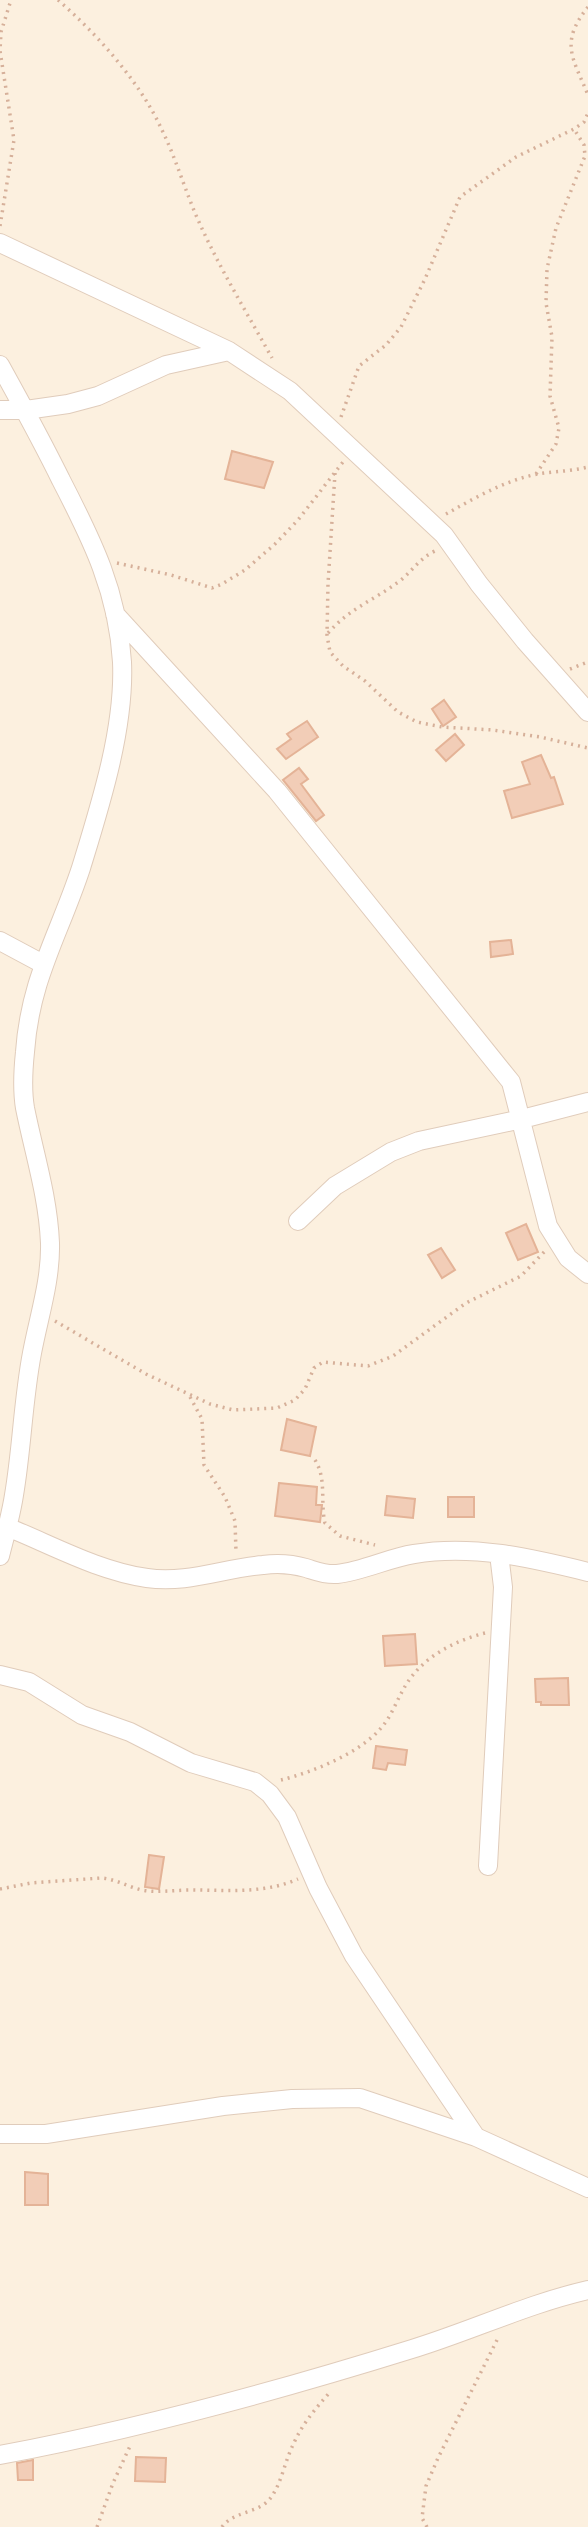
<svg xmlns="http://www.w3.org/2000/svg" width="588" height="2527" font-family="Karla,sans-serif">
  <style>
    .building { fill: #f2cdb7; stroke: #e4b397; stroke-width: 2 }
    .lines { fill: none; stroke-linecap: round; stroke-linejoin: round }
    .minor-casing { stroke: #e0ccbb; stroke-width: 20 }
    .path { stroke: #d6b09a; stroke-width: 3.5; stroke-dasharray: 2 5; stroke-linecap: butt }
    .minor { stroke: #fff; stroke-width: 18 }
  </style>
  <rect width="100%" height="100%" fill="#fcf0df"/>
  <path class="building" d="M232 451 273 462 264 488 225 479Z
    M444 700 456 717 443 726 432 709Z
    M307 721 318 737 286 759 277 749 291 739 287 734Z
    M455 734 464 745 446 761 436 750Z
    M541 755 551 778 554 777 563 804 512 818 504 791 530 784 522 762Z
    M299 768 308 779 301 784 324 815 316 821 283 780Z
    M511 940 513 954 491 957 490 942Z
    M526 1224 538 1252 518 1260 506 1233Z
    M441 1248 455 1270 442 1278 428 1255Z
    M287 1419 316 1427 310 1456 281 1450Z
    M279 1483 317 1487 316 1505H322L320 1522 275 1516Z
    M387 1496 415 1499 413 1518 385 1515Z
    M448 1497H474V1517H448Z
    M415 1634 417 1664 385 1666 383 1636Z
    M568 1678 569 1705H541V1702H536L535 1679Z
    M376 1746 407 1750 405 1765 388 1763 386 1770 373 1768Z
    M149 1855 164 1857 159 1889 145 1887Z
    M25 2172 48 2174V2205H25Z
    M136 2457 166 2458 165 2482 135 2481Z
    M33 2460V2480H18L17 2463Z"/>
  <g class="lines">
    <g class="minor-casing">
      <path id="minor" d="M0 243 229 351 290 391 444 535 479 584 525 641 588 712
        M0 365C21 403 42 441 61 480 92 540 118 592 122 662 125 728 100 806 81 868 59 935 30 979 25 1052 23 1071 22 1090 25 1108 34 1153 48 1196 50 1243 51 1280 39 1316 32 1353 23 1400 22 1448 14 1495 11 1515 5 1536 0 1556
        M0 410H26L68 404 98 396 166 365 229 351
        M115 614 277 791 511 1082 548 1226 568 1258 588 1274
        M0 941 43 964
        M298 1221 335 1186 391 1152 419 1141 522 1119 588 1102
        M7 1527C52 1545 98 1571 147 1578 187 1584 224 1568 263 1565 277 1563 292 1564 306 1568 316 1571 325 1575 337 1574 364 1571 388 1558 414 1554 472 1544 531 1558 588 1572
        M0 1675 29 1682 82 1715 130 1732 191 1763 255 1782 270 1794 287 1817 318 1888 354 1956 476 2137
        M488 1866 503 1587 499 1554
        M0 2134H46L223 2106 292 2099 360 2098 476 2137 588 2188
        M0 2455C139 2429 277 2391 412 2349 471 2331 527 2304 588 2290"/>
    </g>
    <path class="path" d="M58 0C96 33 140 82 161 128 176 158 185 191 199 222 220 269 247 313 272 358
      M588 7C559 43 573 58 588 95
      M0 226 14 140 0 51 1 32 11 0
      M341 417 359 366 386 345 401 327 425 279 460 197 516 157 574 129 584 122 588 113
      M335 473 328 584 327 635 330 652 343 666 365 681 398 712 417 722 442 727 493 730 540 737 588 748
      M536 474 556 444 559 428 550 396 552 337 546 303 547 269 556 228 585 156 584 145 574 129
      M446 514C473 499 502 482 533 475 551 471 569 472 588 467
      M117 563 171 575 212 588 222 584 245 570 275 544 298 520 343 462
      M328 633C351 607 375 600 401 580 413 570 420 558 435 551
      M570 669 588 662
      M55 1321 146 1374 210 1404 233 1410 277 1408 295 1400 305 1389 314 1368 323 1362 368 1366 393 1356 466 1303 521 1276 545 1251
      M190 1397 202 1419 204 1465 225 1497 235 1521 236 1552
      M315 1460C327 1479 320 1502 325 1523L340 1536 375 1545
      M281 1780C313 1772 360 1753 381 1728 391 1717 396 1702 403 1690 419 1659 453 1641 485 1633
      M0 1889 31 1883 101 1878C116 1879 128 1887 142 1890 158 1893 174 1890 191 1890 227 1890 264 1894 298 1879
      M97 2527 113 2483 131 2444
      M222 2527C234 2510 261 2514 272 2496 282 2481 285 2461 293 2445 302 2424 316 2408 331 2391
      M427 2527 422 2518 426 2486 438 2458 499 2336"/>
    <use href="#minor" class="minor"/>
  </g>
</svg>
